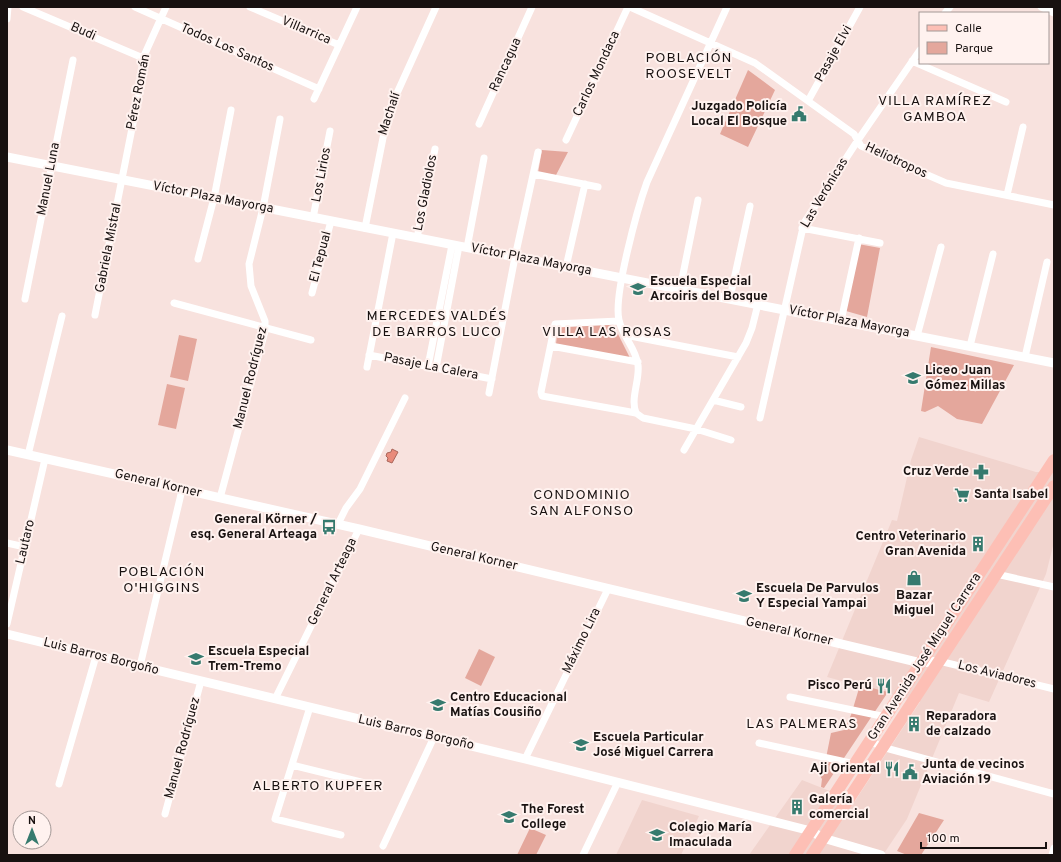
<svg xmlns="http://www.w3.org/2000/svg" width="1061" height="862" font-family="Overpass,sans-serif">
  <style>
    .built { fill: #f1d4ce }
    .green { fill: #e4a79c }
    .water { fill: #e98b7b; stroke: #aa665b }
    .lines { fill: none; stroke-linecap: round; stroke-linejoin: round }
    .minor { stroke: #fff; stroke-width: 7 }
    .tertiary { stroke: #fff; stroke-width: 9 }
    .primary { stroke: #fdbfb5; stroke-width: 12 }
    .labels { text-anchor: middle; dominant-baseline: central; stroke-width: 4; stroke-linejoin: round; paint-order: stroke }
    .street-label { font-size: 13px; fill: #181110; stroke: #fff2ef }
    .poi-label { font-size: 13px; font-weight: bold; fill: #181110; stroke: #fff2ef; text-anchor: start }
    .neighbourhood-label { font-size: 14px; letter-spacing: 1px; fill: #181110; stroke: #fff2ef }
  </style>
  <rect width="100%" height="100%" fill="#f8e2de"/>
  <path class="built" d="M919 437 1036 472H1054V542L1046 574 989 702 959 693 907 819 883 855H749L802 780 855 801 920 702 827 677 892 520 897 521 911 460Z
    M642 800 699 816 681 855H616Z"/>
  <path class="green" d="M748 70 775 90 748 147 720 134Z
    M542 150 568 152 556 175 538 173Z
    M858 244 880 248 867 317 846 311Z
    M613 324 630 358 556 344 558 326Z
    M179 335 197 339 188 381 170 377Z
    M931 347 1014 365 982 424 957 419 938 406 925 412 921 411Z
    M167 384 185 388 176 429 158 425Z
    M479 649 495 657 481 686 465 678Z
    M860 685 888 692 824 788 821 787 822 779 820 776 825 763 831 733 844 730 851 715Z
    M919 813 944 820 921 855H907L897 851Z
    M530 828 546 835 536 855H517Z"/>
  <path class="water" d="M392 449 398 452 392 463 387 461 388 458 386 456 387 453 391 452Z"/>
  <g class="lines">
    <path class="minor" d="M23 7 143 58
      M135 7 319 89
      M250 7 339 45
      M630 7 755 63 854 134 861 146 946 183 1054 205
      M1041 7 1054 13
      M945 13 950 7
      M7 19 8 7
      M912 61 1006 102
      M314 99 357 7
      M808 101 860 7
      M479 124 532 7
      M566 140 628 7
      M534 174 598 187
      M1007 195 1023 127
      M313 218 330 131
      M365 228 388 113 436 7
      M802 228 880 243
      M417 238 435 149
      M467 248 484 158
      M198 259 214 198 231 110
      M566 267 585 184
      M680 289 698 200
      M312 293 331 221
      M730 298 750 206
      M25 299 73 60
      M174 303 311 340
      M95 315 140 88 143 58 166 7
      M619 321 555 324 541 392 542 396 636 413 643 418 696 429 731 440
      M841 321 859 238
      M625 335 738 357
      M917 336 941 247
      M551 346 638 362
      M970 346 993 254
      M369 355 492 379
      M1025 357 1047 262
      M428 366 452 245
      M367 367 393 233
      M436 368 459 246
      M489 393 515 257 538 152
      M713 400 741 407
      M636 413C630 399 640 380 638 365 636 348 622 336 619 320 613 296 638 207 647 182L727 7
      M760 418 804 223 858 140 920 50
      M684 450 746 343 752 328 758 304
      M28 455 62 316
      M220 498 265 331V321L251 286 249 264 263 208 280 119
      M338 524 346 508 360 489 405 398
      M7 543 25 547
      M996 574 1054 587
      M7 624 45 459
      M939 661 1054 689
      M140 666 182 490
      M790 697 886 717
      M275 699 359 529
      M310 707 275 819 341 835
      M870 741 882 747 1054 794
      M759 743 855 764
      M525 759 608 589
      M292 765 365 783
      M59 784 96 656
      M165 814 201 681
      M383 846 434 737
      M583 855 618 782
      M1052 855 1054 848"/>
    <path class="tertiary" d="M7 157 1054 363
      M7 450 359 529 921 663 939 661
      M7 634 525 759 811 831 823 838 881 855"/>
    <path class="primary" d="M795 855 1054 460
      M812 855 1054 486"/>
  </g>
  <defs>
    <g id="civic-bare" transform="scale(1.2)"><path d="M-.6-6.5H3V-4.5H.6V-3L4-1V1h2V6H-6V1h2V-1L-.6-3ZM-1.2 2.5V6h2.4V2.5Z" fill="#367a6e" stroke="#fff2ef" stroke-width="2.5" paint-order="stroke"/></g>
    <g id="school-bare" transform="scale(1.2)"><path d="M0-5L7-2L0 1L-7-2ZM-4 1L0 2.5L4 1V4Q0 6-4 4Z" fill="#367a6e" stroke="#fff2ef" stroke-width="2.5" paint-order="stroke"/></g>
    <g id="pharmacy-bare" transform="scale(1.2)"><path d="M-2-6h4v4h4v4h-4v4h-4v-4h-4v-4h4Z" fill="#367a6e" stroke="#fff2ef" stroke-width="2.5" paint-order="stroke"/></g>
    <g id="supermarket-bare" transform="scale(1.2)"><path d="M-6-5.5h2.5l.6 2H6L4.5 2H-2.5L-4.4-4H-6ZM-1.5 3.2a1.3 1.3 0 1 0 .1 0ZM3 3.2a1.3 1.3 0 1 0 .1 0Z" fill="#367a6e" stroke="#fff2ef" stroke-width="2.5" paint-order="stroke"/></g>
    <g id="bus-bare" transform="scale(1.2)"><path d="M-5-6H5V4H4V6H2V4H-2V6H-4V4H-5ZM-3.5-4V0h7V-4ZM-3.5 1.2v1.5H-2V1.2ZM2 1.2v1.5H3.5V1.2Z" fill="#367a6e" stroke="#fff2ef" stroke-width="2.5" paint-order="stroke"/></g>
    <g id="building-bare" transform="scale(1.2)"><path d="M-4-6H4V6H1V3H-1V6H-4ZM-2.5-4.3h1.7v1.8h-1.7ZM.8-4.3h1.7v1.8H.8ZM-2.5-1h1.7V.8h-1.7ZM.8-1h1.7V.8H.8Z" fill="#367a6e" stroke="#fff2ef" stroke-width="2.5" paint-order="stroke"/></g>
    <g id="shop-bare" transform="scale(1.2)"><path d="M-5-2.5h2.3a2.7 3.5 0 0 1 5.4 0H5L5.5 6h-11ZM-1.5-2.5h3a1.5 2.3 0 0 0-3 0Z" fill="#367a6e" stroke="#fff2ef" stroke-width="2.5" paint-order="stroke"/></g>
    <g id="restaurant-bare" transform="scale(1.2)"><path d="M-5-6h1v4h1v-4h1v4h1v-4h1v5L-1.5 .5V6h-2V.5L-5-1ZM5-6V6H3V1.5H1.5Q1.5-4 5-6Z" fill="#367a6e" stroke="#fff2ef" stroke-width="2.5" paint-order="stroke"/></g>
  </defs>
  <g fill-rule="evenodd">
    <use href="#civic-bare" x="799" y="114"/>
    <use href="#school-bare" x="638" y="289"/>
    <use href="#school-bare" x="913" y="378"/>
    <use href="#pharmacy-bare" x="981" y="472"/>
    <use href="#supermarket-bare" x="962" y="495"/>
    <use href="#bus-bare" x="329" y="527"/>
    <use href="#building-bare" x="978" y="544"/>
    <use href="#shop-bare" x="914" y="578"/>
    <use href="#school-bare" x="744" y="596"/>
    <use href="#school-bare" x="196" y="659"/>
    <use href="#restaurant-bare" x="884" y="686"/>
    <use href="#school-bare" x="438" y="705"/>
    <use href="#building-bare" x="914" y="724"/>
    <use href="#school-bare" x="581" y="745"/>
    <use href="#restaurant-bare" x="892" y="769"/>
    <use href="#civic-bare" x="910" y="772"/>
    <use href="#building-bare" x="797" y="807"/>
    <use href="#school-bare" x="509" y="817"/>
    <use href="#school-bare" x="657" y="835"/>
  </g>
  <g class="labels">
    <g class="street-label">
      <text transform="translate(306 31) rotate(23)">Villarrica</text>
      <text transform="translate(83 32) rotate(24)">Budi</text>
      <text transform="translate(227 48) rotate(24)">Todos Los Santos</text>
      <text transform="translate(834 54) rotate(-61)">Pasaje Elvi</text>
      <text transform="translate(506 65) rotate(-65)">Rancagua</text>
      <text transform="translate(597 74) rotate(-65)">Carlos Mondaca</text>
      <text transform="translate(139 92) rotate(-79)">Pérez Román</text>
      <text transform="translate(390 114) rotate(-72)">Machalí</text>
      <text transform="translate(896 161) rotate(25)">Heliotropos</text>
      <text transform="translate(322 175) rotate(-79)">Los Lirios</text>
      <text transform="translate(49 179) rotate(-79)">Manuel Luna</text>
      <text transform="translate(426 193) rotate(-79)">Los Gladiolos</text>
      <text transform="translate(825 193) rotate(-59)">Las Verónicas</text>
      <text transform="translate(213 198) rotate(11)">Víctor Plaza Mayorga</text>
      <text transform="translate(109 248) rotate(-79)">Gabriela Mistral</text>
      <text transform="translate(321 257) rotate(-75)">El Tepual</text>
      <text transform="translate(531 260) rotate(11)">Víctor Plaza Mayorga</text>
      <text transform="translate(849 322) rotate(11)">Víctor Plaza Mayorga</text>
      <text transform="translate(431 367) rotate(11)">Pasaje La Calera</text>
      <text transform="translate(251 378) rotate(-76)">Manuel Rodríguez</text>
      <text transform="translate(158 484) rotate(13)">General Korner</text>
      <text transform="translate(26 542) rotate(-77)">Lautaro</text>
      <text transform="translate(474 557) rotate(13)">General Korner</text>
      <text transform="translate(333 582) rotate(-64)">General Arteaga</text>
      <text transform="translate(789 632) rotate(13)">General Korner</text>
      <text transform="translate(582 641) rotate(-64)">Máximo Lira</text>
      <text transform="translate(101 657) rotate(14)">Luis Barros Borgoño</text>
      <text transform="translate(925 657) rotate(-57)">Gran Avenida José Miguel Carrera</text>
      <text transform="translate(997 675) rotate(14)">Los Aviadores</text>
      <text transform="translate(416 733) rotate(13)">Luis Barros Borgoño</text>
      <text transform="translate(183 748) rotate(-75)">Manuel Rodríguez</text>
    </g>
    <g class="poi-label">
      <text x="787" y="107" text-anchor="end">Juzgado Policía<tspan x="787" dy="15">Local El Bosque</tspan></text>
      <text x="650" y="282">Escuela Especial<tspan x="650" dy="15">Arcoiris del Bosque</tspan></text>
      <text x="925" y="371">Liceo Juan<tspan x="925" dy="15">Gómez Millas</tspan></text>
      <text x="969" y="472" text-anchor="end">Cruz Verde</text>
      <text x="974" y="495">Santa Isabel</text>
      <text x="317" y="520" text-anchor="end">General Körner /<tspan x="317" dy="15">esq. General Arteaga</tspan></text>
      <text x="966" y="537" text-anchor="end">Centro Veterinario<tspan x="966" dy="15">Gran Avenida</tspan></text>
      <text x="756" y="589">Escuela De Parvulos<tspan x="756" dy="15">Y Especial Yampai</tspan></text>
      <text x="914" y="596" text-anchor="middle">Bazar<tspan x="914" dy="15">Miguel</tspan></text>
      <text x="208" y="652">Escuela Especial<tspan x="208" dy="15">Trem-Tremo</tspan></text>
      <text x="872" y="686" text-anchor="end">Pisco Perú</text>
      <text x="450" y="698">Centro Educacional<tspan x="450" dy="15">Matías Cousiño</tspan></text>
      <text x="926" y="717">Reparadora<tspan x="926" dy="15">de calzado</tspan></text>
      <text x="593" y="738">Escuela Particular<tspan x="593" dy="15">José Miguel Carrera</tspan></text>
      <text x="922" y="765">Junta de vecinos<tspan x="922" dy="15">Aviación 19</tspan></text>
      <text x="880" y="769" text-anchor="end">Aji Oriental</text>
      <text x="809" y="800">Galería<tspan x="809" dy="15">comercial</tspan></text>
      <text x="521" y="810">The Forest<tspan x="521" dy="15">College</tspan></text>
      <text x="669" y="828">Colegio María<tspan x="669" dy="15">Imaculada</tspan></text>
    </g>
    <g class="neighbourhood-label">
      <text x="689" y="58">POBLACIÓN<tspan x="689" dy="16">ROOSEVELT</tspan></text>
      <text x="935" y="101">VILLA RAMÍREZ<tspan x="935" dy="16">GAMBOA</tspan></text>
      <text x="437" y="316">MERCEDES VALDÉS<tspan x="437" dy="16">DE BARROS LUCO</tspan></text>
      <text x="607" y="332">VILLA LAS ROSAS</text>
      <text x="582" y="495">CONDOMINIO<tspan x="582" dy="16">SAN ALFONSO</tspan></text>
      <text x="162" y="572">POBLACIÓN<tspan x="162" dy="16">O'HIGGINS</tspan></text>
      <text x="802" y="724">LAS PALMERAS</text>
      <text x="318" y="786">ALBERTO KUPFER</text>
    </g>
  </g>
  <rect width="1061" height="862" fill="none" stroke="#181110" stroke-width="16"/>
  <rect x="919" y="12" width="130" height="52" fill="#fff2ef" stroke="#a39896"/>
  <rect x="927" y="25" width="20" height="6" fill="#fdbfb5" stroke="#a39896"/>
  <text x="955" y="32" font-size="12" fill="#181110">Calle</text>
  <rect x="927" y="42" width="20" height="12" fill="#e4a79c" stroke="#a39896"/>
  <text x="955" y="52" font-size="12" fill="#181110">Parque</text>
  <g transform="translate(32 830)"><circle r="19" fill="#fff2ef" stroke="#a39896"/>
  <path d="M0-3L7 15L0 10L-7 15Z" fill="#367a6e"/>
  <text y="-6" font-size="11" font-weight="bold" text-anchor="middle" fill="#181110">N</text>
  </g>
  <path d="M921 842v6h125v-6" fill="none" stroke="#181110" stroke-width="2"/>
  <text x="927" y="842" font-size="12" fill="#181110" stroke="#fff2ef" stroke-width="3" paint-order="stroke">100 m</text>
</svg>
